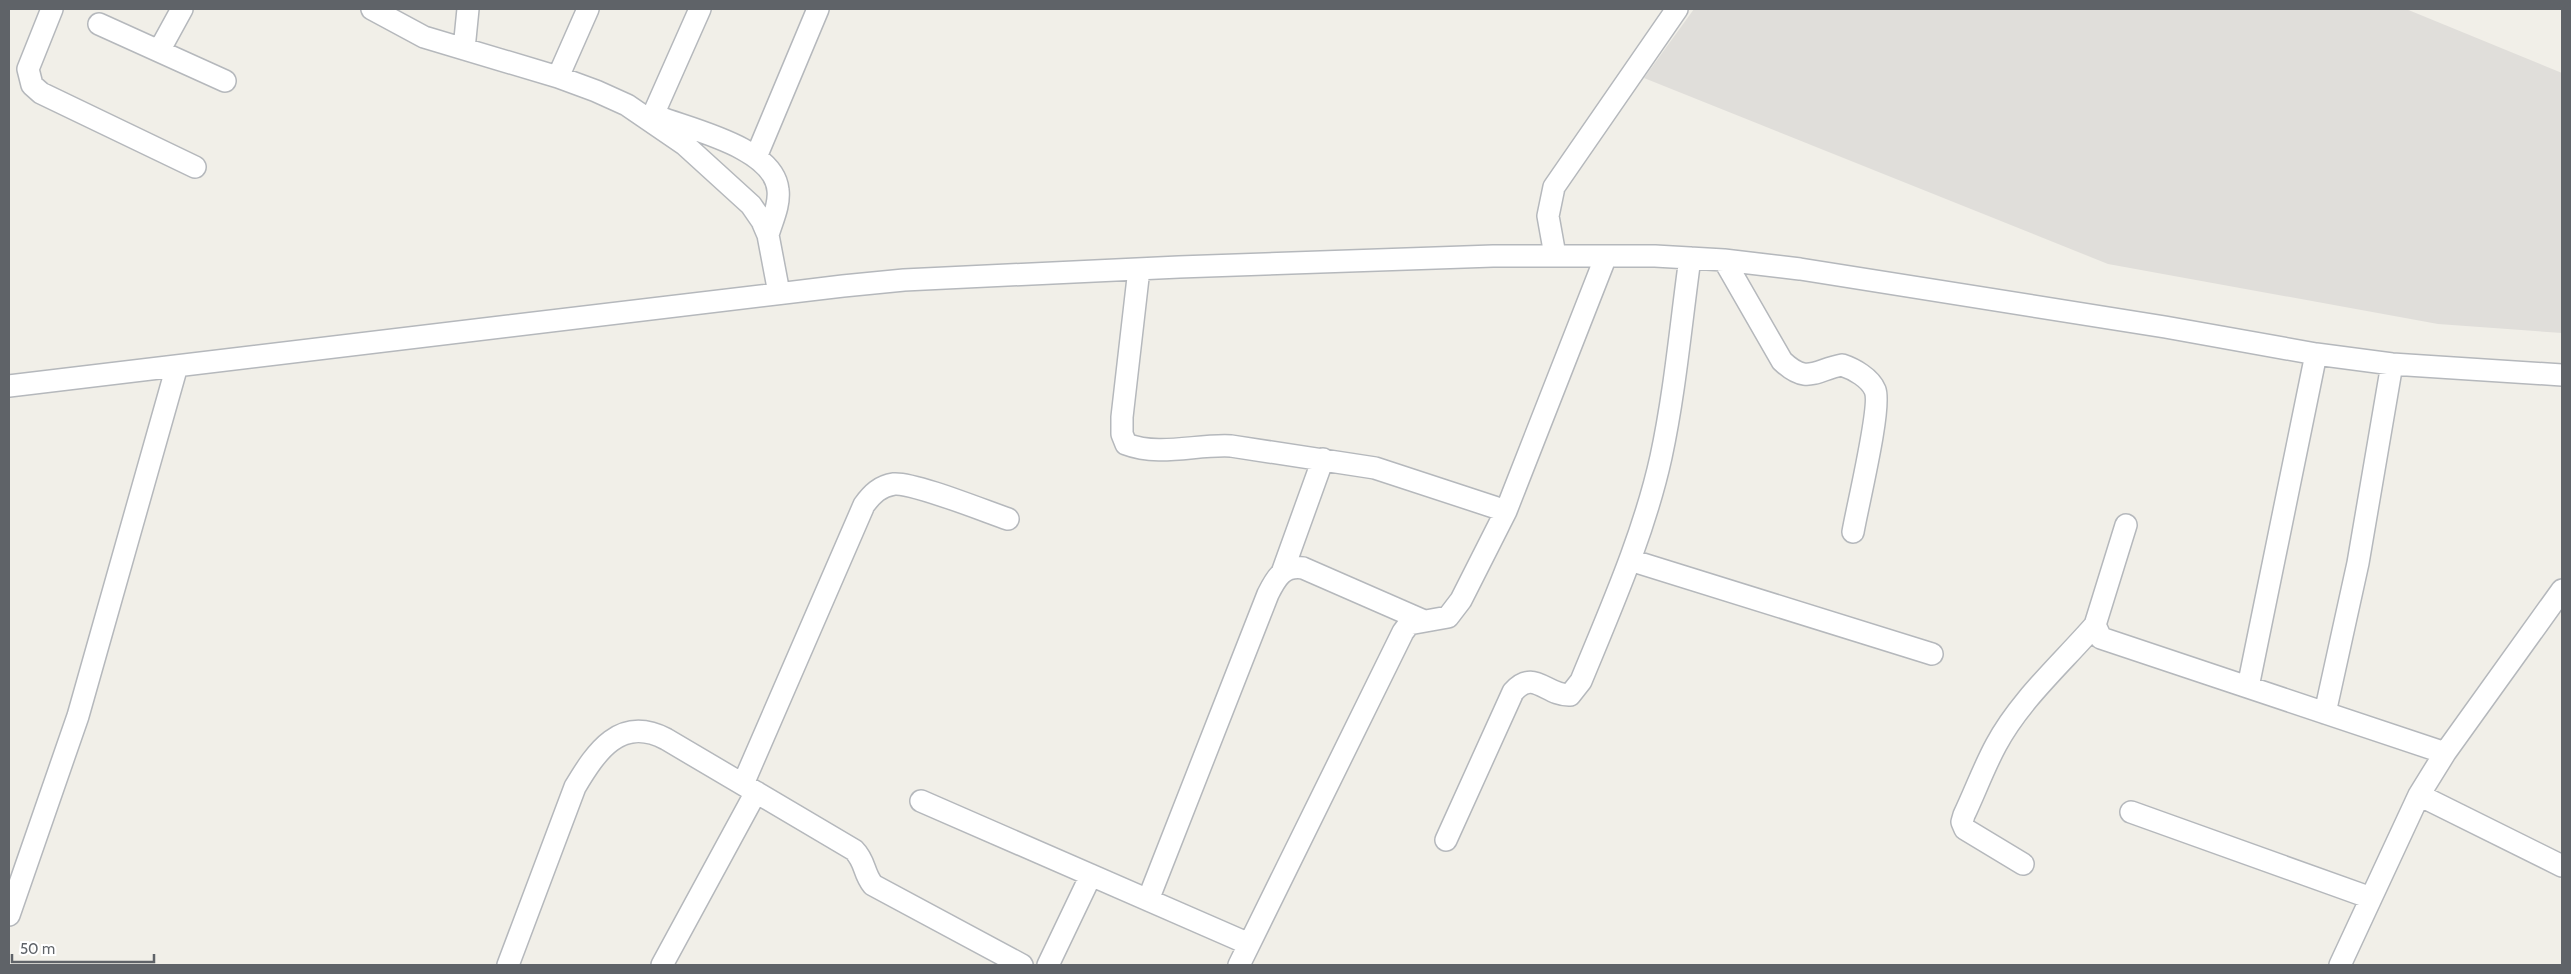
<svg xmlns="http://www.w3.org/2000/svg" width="2571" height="974" font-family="Cabin,sans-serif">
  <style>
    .industrial { fill: #e0deda }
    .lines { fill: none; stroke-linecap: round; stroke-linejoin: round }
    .minor-casing { stroke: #b5b8bc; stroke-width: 24 }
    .minor { stroke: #fff; stroke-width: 21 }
  </style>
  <rect width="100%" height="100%" fill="#f1efe8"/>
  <path class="industrial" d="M1694 9H2406L2562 73V333L2438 324 2108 264 1644 78Z"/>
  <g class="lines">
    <g class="minor-casing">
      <path id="minor" d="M52 9 28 69 32 85 41 93 195 167
        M372 9 424 37 558 77 596 91 627 105 684 144 751 205 762 221 768 235 779 293
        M99 24 225 81
        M464 49 468 9
        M159 51 182 9
        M558 77 588 9
        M653 115 700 9
        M659 117C693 130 774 148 778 190 780 205 772 221 768 235
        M756 157 818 9
        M1555 255 1548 216 1554 187 1677 9
        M1724 260 1782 361C1807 385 1815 370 1842 365 1854 369 1870 378 1875 390 1882 406 1857 508 1853 532
        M1139 269 1122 417V434L1126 444C1160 457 1196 444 1231 446L1375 468 1506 511
        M9 386 843 286 904 280 1179 267 1493 256H1655L1724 260 1800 269 2165 327 2316 354 2392 364 2562 375
        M2126 525 2095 625 2101 638 2445 753
        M1630 560 1932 654
        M1283 570 1323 459
        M2248 687 2316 354
        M2325 713 2358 563 2392 364
        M743 784 864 505C872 494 880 486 894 484 913 482 987 512 1008 519
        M2419 795 2562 866
        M921 801 1249 944
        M2131 812 2371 898
        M1446 840 1513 692C1534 668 1546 696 1570 695L1581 681C1611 608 1644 534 1661 457 1675 392 1681 323 1690 258
        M2023 864 1965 829 1962 822 1964 815C1975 792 1984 767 1996 745 2020 700 2062 663 2095 625
        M1148 900 1268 594C1276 578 1283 565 1303 568L1422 620
        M9 915 78 716 177 366
        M508 965 575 787C596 752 620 715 666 739L854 850C866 862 863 873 873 885L1022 965
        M662 965 756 792
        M1048 965 1091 875
        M1239 965 1403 632 1409 624 1448 617 1461 600 1506 511 1606 256
        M2340 965 2419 795 2445 753 2562 590"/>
    </g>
    <use href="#minor" class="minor"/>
  </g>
  <rect width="2571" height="974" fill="none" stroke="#5f6368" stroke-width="20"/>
  <path d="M12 954v8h142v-8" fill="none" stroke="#5f6368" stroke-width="2.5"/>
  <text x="20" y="954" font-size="15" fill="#5f6368" stroke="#ffffff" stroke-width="4" paint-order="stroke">50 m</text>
</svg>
